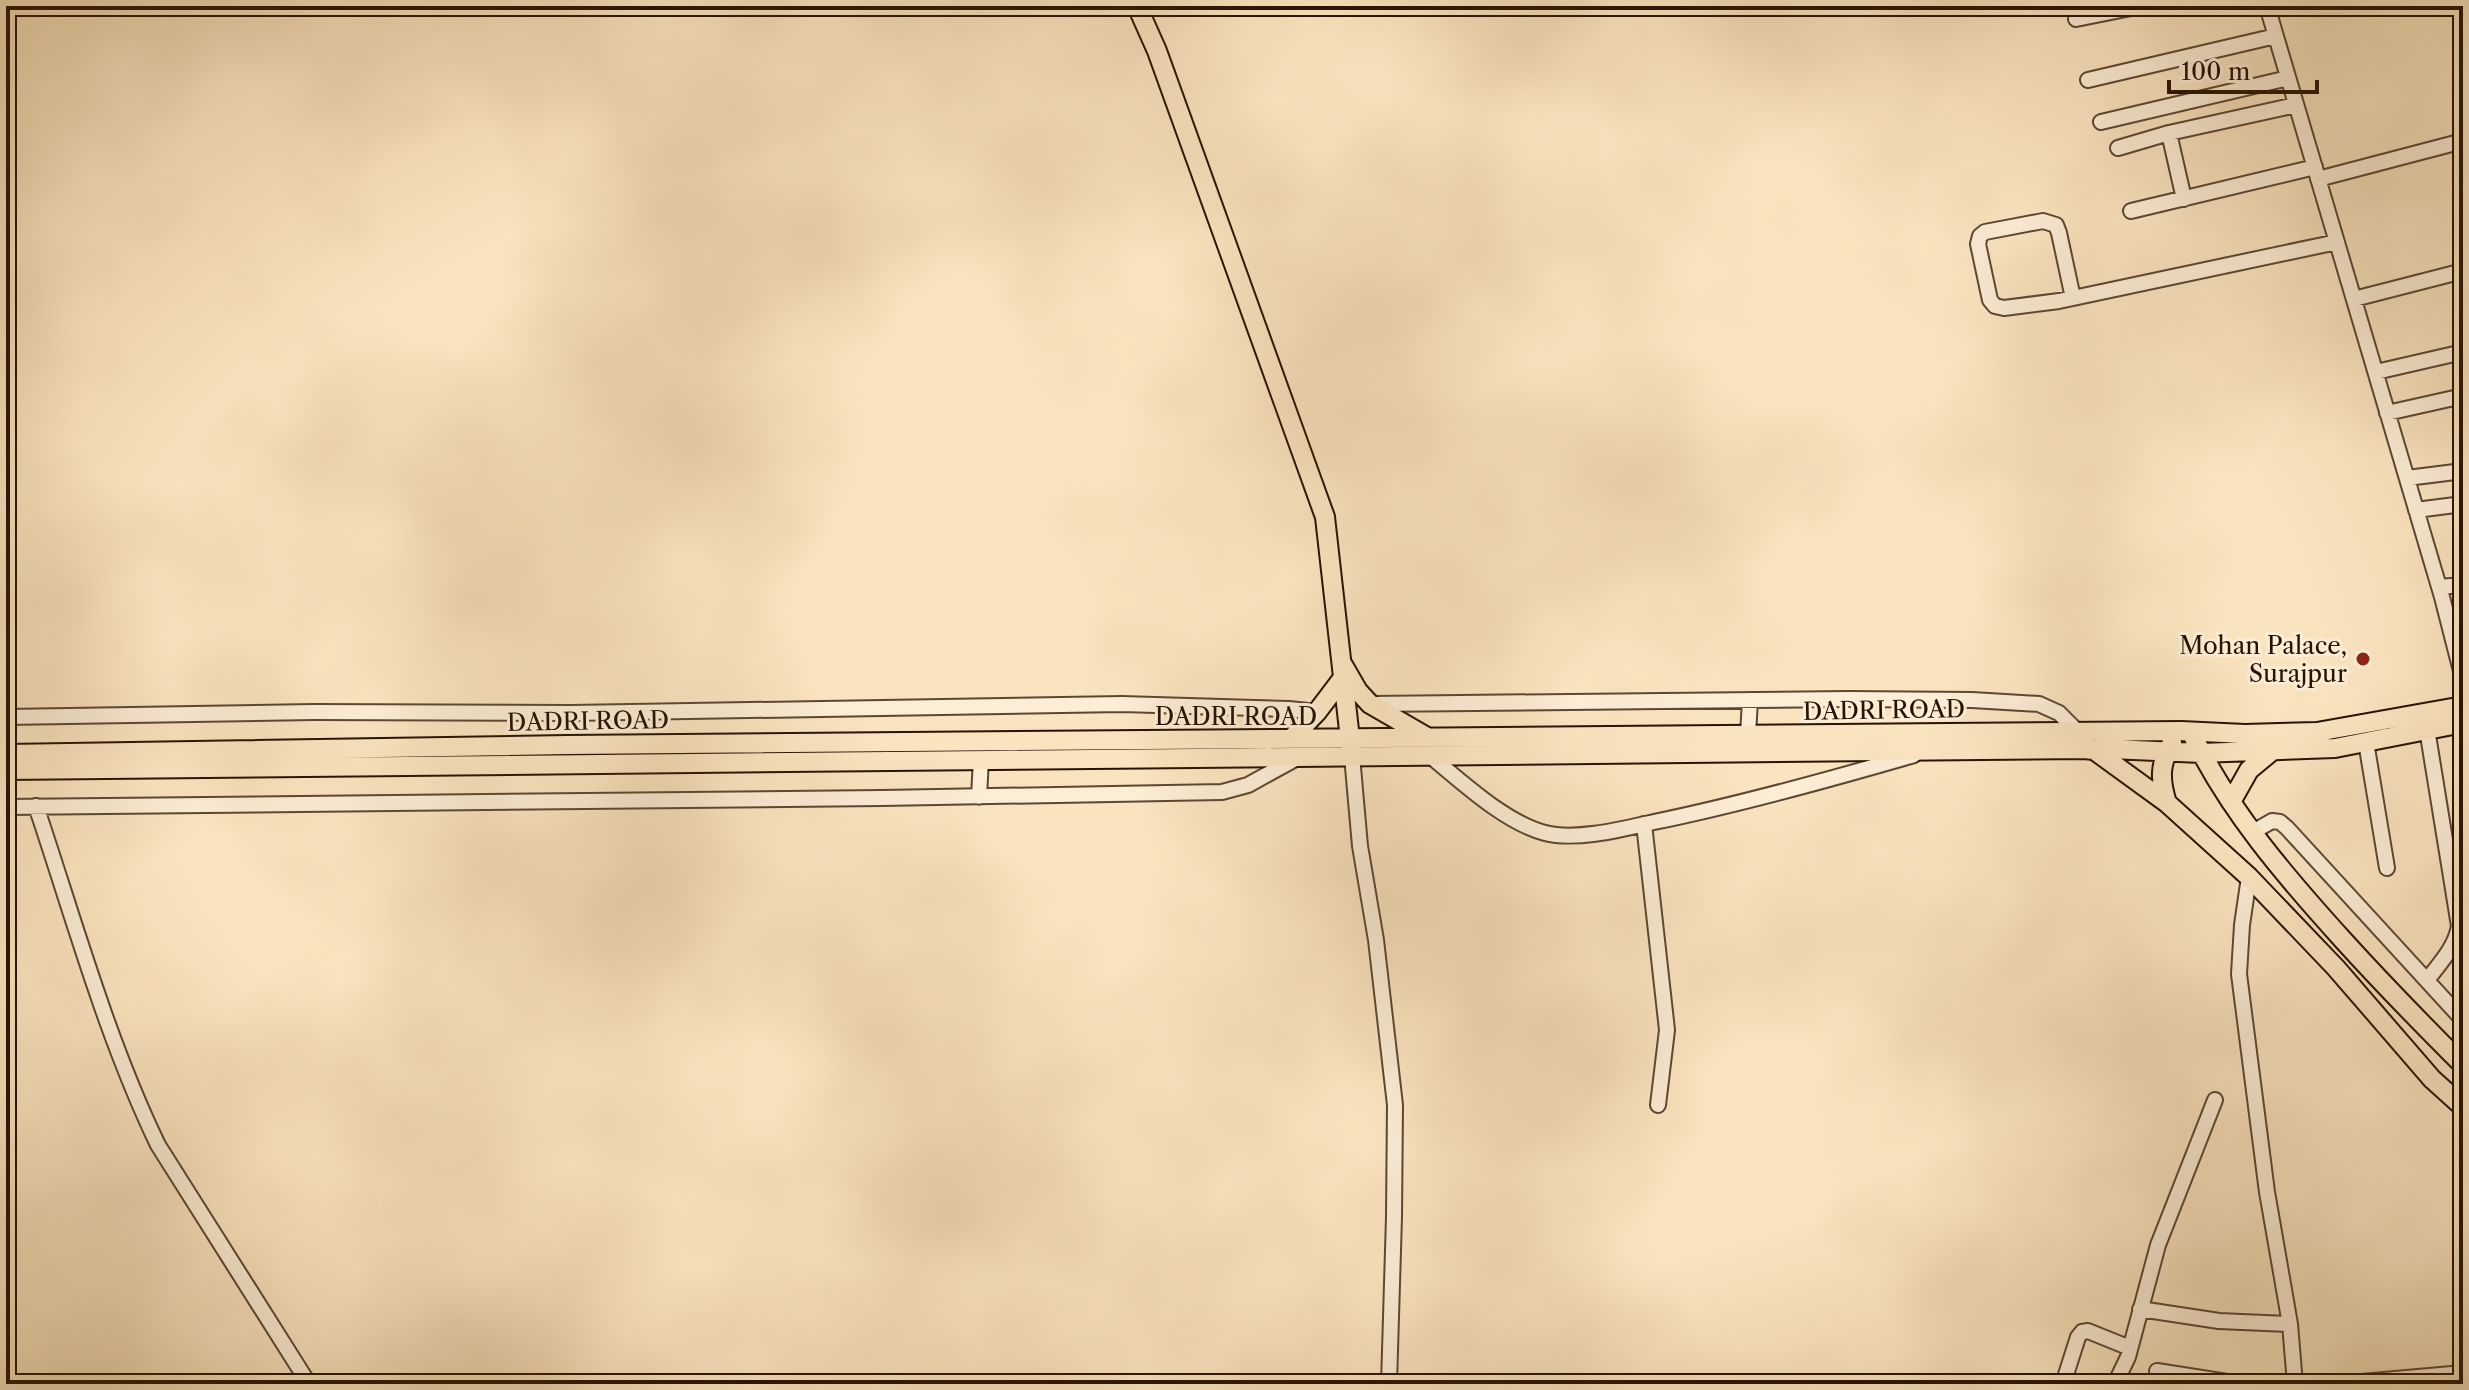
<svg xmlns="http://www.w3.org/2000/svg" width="2469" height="1390" font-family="'Libre Caslon Text',serif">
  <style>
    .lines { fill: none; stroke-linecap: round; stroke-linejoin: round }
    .minor-casing { stroke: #5c4733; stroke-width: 18 }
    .major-casing { stroke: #271304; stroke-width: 22 }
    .minor { stroke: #fcedd5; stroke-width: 14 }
    .major { stroke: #fae4bf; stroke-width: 18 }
    .poi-dot { fill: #8f2418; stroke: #fcedd5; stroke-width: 3 }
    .labels { text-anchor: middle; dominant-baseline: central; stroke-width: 6; stroke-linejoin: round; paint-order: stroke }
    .poi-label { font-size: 24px; fill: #271304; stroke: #fcedd5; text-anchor: end }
    .street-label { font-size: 24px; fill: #271304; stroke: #fcedd5 }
  </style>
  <rect width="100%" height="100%" fill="#fae4bf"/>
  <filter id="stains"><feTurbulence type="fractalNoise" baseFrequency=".0025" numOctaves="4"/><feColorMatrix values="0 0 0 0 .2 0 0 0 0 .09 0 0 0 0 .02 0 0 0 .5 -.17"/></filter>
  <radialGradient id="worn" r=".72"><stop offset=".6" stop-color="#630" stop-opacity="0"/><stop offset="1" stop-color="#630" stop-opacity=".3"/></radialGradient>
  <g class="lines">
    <g class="minor-casing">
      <path id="minor" d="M2267 6 2442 597 2463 679
        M2076 19 2141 6
        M2088 80 2276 36
        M2101 122 2288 78
        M2169 133 2184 199
        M2118 148 2169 133 2296 105
        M2318 179 2463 141
        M2131 211 2315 167
        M2073 298 2059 233 2056 225 2043 221 1985 232 1980 236 1978 244 1990 300 1995 306 2004 308 2059 301 2337 242
        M2354 299 2463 271
        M2376 372 2463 352
        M2387 413 2463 396
        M2407 478 2463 471
        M2416 510 2463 504
        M2439 587 2463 585
        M1371 704 1848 699 1972 700 2039 704 2059 713 2078 732
        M6 717 314 712 571 713 1122 704 1289 709 1317 712
        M1748 735 1750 700
        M2366 742 2387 868
        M1429 755C1462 782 1504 822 1545 833 1576 841 1623 829 1654 822 1742 804 1828 780 1914 755
        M1352 756 1360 846 1376 940 1395 1105 1394 1217 1389 1384
        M979 797 981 759
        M36 806C74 919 106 1037 158 1145L309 1384
        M6 807 882 798 1222 792 1248 785 1297 758
        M1644 824 1667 1030 1658 1105
        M2253 832 2272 821 2280 822 2287 828 2463 1020
        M2249 877 2242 925 2239 974 2267 1192 2290 1324 2295 1384
        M2427 980C2440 963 2455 948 2459 926L2427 729
        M2140 1309 2219 1321 2290 1324
        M2157 1371 2240 1384
        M2063 1384 2078 1337 2082 1332 2088 1331 2130 1348
        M2115 1384 2128 1357 2158 1245 2215 1100
        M2339 1384 2463 1373"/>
    </g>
    <g class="major-casing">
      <path id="major" d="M1137 6 1157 51 1325 517 1351 748
        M1343 665 1358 691 1370 704 1427 737
        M2191 732C2228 810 2286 877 2343 940 2382 983 2422 1024 2463 1065
        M1290 740 1317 712 1342 679
        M2094 750 2111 749 2201 753 2335 748 2463 723
        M6 754 567 745 2181 731 2245 734 2317 732 2463 706
        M6 770 2083 749 2094 750 2167 803 2249 877 2336 968 2432 1079 2463 1107
        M2231 802 2249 770 2272 751
        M2167 803C2160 781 2159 764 2172 743"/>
    </g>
    <use href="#minor" class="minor"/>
    <use href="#major" class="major"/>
  </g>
  <circle class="poi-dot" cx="2363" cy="659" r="8"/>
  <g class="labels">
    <g class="poi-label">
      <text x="2347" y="645">Mohan Palace,<tspan x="2347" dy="28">Surajpur</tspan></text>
    </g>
    <g class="street-label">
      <text transform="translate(1884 710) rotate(-1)">DADRI ROAD</text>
      <text x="1236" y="716">DADRI ROAD</text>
      <text transform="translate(588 721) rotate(-1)">DADRI ROAD</text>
    </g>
  </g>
  <rect width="2469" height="1390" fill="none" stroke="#fae4bf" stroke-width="32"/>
  <rect x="8" y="8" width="2453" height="1374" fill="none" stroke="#271304" stroke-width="4"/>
  <rect x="16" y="16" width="2437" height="1358" fill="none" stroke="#271304" stroke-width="2"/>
  <path d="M2169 80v12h148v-12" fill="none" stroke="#271304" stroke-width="4"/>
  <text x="2181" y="80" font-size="24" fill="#271304" stroke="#fcedd5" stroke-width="6" paint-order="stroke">100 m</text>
  <rect width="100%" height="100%" filter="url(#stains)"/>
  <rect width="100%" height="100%" fill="url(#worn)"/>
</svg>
